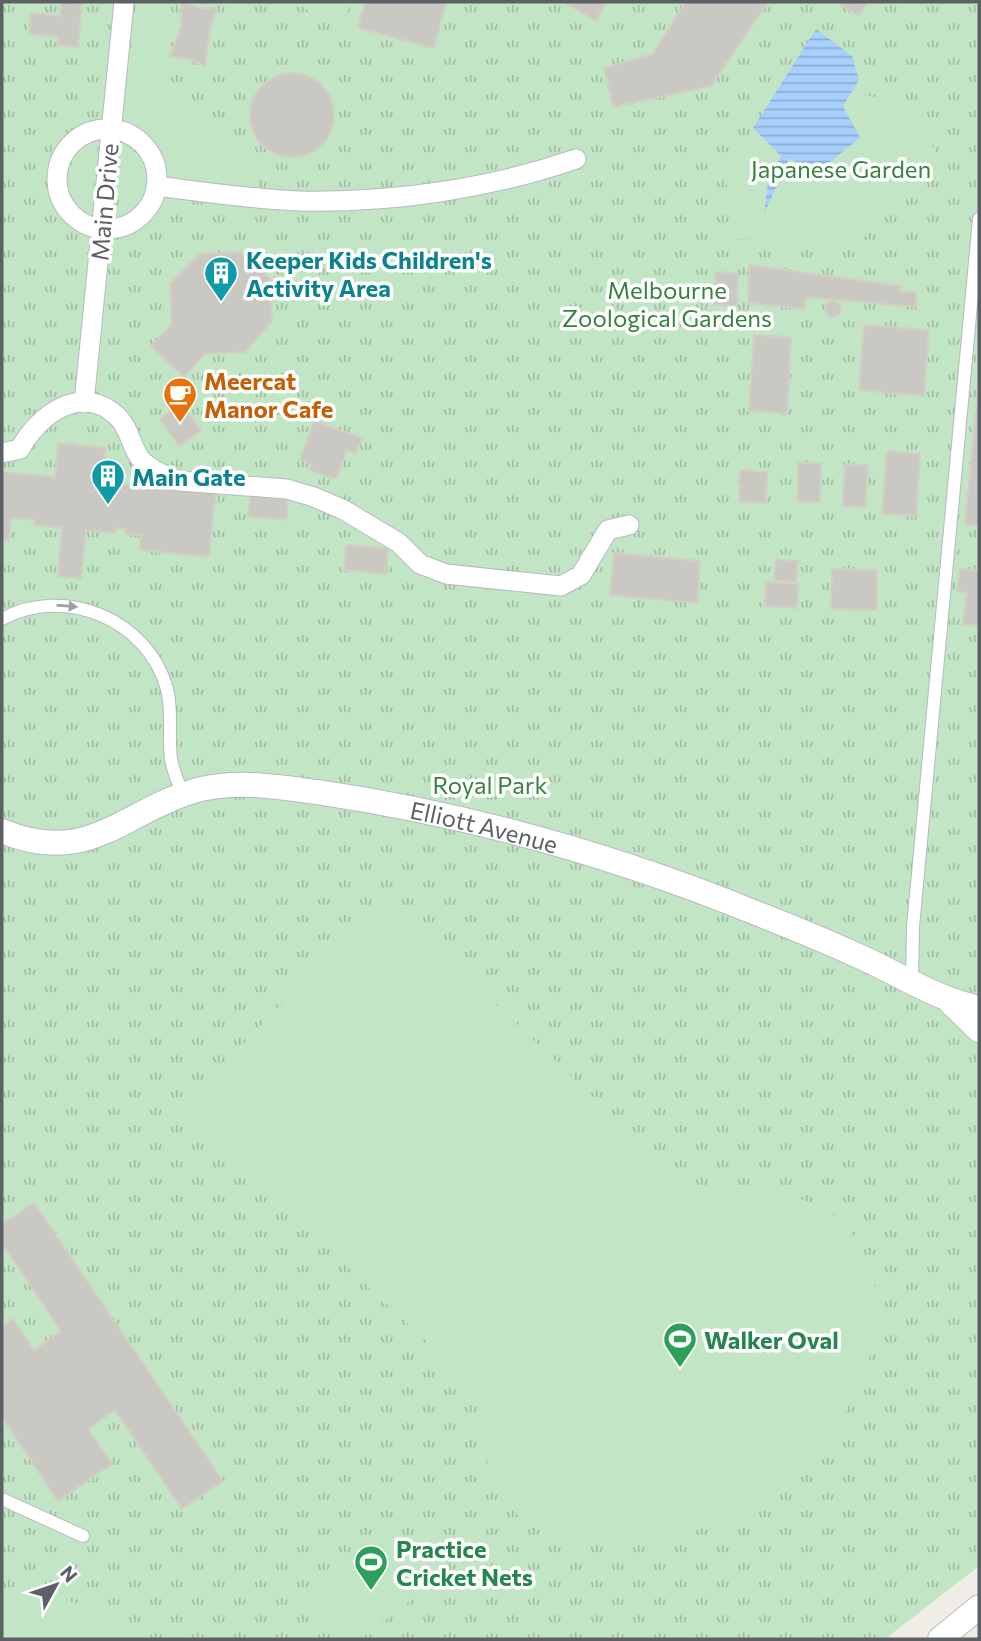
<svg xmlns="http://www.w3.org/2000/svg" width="981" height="1641" font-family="Commissioner,sans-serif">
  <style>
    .park { fill: url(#park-tufts) }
    .garden { fill: #c2e5c5 }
    .water { fill: url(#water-rules) }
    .building { fill: #cac8c2; stroke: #d3cfc3; stroke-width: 2 }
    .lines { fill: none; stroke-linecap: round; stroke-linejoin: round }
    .service-casing { stroke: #b7babe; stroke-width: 14 }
    .pedestrian-casing { stroke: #b7babe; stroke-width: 21 }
    .minor-casing { stroke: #b7babe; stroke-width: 26 }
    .service { stroke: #fff; stroke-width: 12 }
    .pedestrian { stroke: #fff; stroke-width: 19 }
    .minor { stroke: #fff; stroke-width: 24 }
    .oneway { fill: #9ea0a3 }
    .labels { text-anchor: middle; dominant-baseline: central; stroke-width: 7; stroke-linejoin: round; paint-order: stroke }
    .park-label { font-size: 24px; fill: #388140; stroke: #fff }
    .street-label { font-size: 24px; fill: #5d6065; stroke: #fff }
    .culture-label { font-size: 24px; font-weight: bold; fill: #0d838f; stroke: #fff; text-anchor: start }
    .food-label { font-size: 24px; font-weight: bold; fill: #c56008; stroke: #fff; text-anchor: start }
    .leisure-label { font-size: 24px; font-weight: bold; fill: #27864d; stroke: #fff; text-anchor: start }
  </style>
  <defs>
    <pattern id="park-tufts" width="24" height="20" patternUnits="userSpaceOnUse" patternTransform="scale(1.75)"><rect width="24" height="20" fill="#c2e5c5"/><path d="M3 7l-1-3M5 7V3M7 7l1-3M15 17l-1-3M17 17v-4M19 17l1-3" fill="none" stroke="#a1bda4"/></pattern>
    <pattern id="water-rules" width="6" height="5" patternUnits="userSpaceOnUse" patternTransform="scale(1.75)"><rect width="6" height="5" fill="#a8d0fc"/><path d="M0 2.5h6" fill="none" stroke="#8cacd0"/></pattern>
  </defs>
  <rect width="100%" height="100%" fill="#efede5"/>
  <path class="park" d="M2 2H979V1566L885 1639H2Z"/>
  <path class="garden" d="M136 2H166L164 42 172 84 192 99 246 153 259 187 169 178C157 169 159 156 150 145 142 134 128 130 124 117Z
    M270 2H352C338 42 319 14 297 4L283 7Z
    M834 89 911 104 942 165 859 242 735 239 725 173Z
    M98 141 90 213C55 203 65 147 98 141Z
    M125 145C155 160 154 216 117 217Z
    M383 897 697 1196C753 1187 826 1188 859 1244 879 1278 881 1315 871 1352 854 1417 804 1470 748 1506 672 1554 516 1578 487 1461 482 1440 484 1420 486 1398L181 1109Z
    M396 1533 435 1581 361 1639H335L306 1603Z
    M2 1588C54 1592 106 1610 150 1639H2Z"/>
  <path class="water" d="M816 29 852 56 859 80 843 106 860 138 820 170 789 159 764 214 768 183 781 156 753 128Z"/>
  <path class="building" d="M61 2 82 3 78 47 57 45 58 37 29 34 31 13 60 16Z
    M182 2 199 8H217L210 28 205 66 189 59 170 56 181 27Z
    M365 2H446L434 48 358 28Z
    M564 2H606L596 21Z
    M685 2H768L711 86 613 107 604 68 653 54Z
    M836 2H868L859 16Z
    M250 115a42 42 0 1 1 84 0a42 42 0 1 1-84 0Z
    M240 252 271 280 272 321 245 352 205 354 184 377 151 346 172 324 170 284 199 254Z
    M749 265 901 286 900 292H916V307L807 297 804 309 748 303Z
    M716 272 738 273 737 306 714 305Z
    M825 309a8 8 0 1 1 16 0a8 8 0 1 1-16 0Z
    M864 325 929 330 924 396 859 390Z
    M754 335 791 337 787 413 749 411Z
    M979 380V525L965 524Z
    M181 403 201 430 179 446 160 419Z
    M314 421 362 438 356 453 347 450 336 479 309 470 312 464 300 459Z
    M58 443 106 448 103 482 215 493 209 557 140 550 141 535 126 534V529L116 528 115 533 86 530 81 579 58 576 62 528 34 525V520L11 518 9 541 2 540V472L55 477Z
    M887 451 920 454 916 516 882 514Z
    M798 463H821L820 502H798Z
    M845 464 868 465 865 507 843 506Z
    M740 470 767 472 766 503 739 502Z
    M251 491 288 495 286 520 248 516Z
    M346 545 388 548 386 574 344 570Z
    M614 553 700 561 697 603 610 595Z
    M776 559 798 561 796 582 774 580Z
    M960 568 979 571V626L963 624 967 593 957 591Z
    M832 569 877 570V610L831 609Z
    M766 582 799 584 797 608 765 606Z
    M34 1203 223 1481 182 1509 115 1410 88 1429 112 1464 58 1501 2 1417V1327L13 1319 34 1350 61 1331 2 1243V1224Z"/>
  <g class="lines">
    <g class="service-casing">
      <path id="service" d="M2 619C64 585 148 619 167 689 173 713 168 736 171 759 173 772 179 784 183 795
        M912 982 913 927 979 219
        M2 1499 83 1536"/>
    </g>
    <g class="pedestrian-casing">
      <path id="pedestrian" d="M57 179a50 50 0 1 1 100 0a50 50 0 1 1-100 0Z
        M156 186C204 192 251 199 299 201 391 203 489 189 576 159
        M84 403 124 2
        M2 453 20 449C38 415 82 382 118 417 129 428 130 442 138 455 144 467 167 477 179 481L287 489 314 497 344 510 399 543 420 564 446 574 561 586 581 575 608 530 629 525"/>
    </g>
    <g class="minor-casing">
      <g id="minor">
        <path id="s1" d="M2 831C90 868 124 809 201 789 239 780 278 787 317 792 466 814 616 856 756 913 792 927 828 942 863 958 902 976 937 999 979 1008"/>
        <path d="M950 1002 979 1030"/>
        <path d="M940 1639 979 1607"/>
      </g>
    </g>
    <use href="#service" class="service"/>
    <use href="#pedestrian" class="pedestrian"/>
    <use href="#minor" class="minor"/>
  </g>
  <defs><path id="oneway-solid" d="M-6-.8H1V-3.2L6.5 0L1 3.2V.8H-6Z" transform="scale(1.75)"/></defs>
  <use class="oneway" href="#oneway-solid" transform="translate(67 606) rotate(5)"/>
  <defs>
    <g id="building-pin" transform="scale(1.75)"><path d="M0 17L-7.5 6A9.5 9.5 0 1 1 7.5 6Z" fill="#0f9aa8" stroke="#fff"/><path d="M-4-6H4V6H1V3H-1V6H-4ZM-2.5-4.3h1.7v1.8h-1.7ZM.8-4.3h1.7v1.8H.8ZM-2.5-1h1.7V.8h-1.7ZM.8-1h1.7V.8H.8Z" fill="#fff"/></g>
    <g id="cafe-pin" transform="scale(1.75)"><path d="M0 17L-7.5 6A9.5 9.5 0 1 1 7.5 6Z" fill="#e8710a" stroke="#fff"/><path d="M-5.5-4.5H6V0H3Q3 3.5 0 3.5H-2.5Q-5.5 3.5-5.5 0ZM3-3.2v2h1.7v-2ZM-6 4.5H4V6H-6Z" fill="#fff"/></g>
    <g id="stadium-pin" transform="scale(1.75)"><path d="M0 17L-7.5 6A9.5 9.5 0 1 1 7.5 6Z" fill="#2e9e5b" stroke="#fff"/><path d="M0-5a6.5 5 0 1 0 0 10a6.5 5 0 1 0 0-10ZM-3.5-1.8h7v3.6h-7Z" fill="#fff"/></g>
  </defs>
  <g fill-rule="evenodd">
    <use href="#building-pin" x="221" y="273"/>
    <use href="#cafe-pin" x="180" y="394"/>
    <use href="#building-pin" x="108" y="476"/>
    <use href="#stadium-pin" x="680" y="1339"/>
    <use href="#stadium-pin" x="371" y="1562"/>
  </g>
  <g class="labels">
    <g class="park-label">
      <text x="841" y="168">Japanese Garden</text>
      <text x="667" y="289">Melbourne<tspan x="667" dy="28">Zoological Gardens</tspan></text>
      <text x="490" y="784">Royal Park</text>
    </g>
    <g class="street-label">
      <text transform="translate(104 202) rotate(-85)">Main Drive</text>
      <text stroke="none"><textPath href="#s1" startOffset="499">Elliott Avenue</textPath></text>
    </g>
    <g class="culture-label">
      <text x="246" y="259">Keeper Kids Children's<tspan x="246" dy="28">Activity Area</tspan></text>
      <text x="132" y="476">Main Gate</text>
    </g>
    <g class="food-label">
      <text x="204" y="380">Meercat<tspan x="204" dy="28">Manor Cafe</tspan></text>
    </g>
    <g class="leisure-label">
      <text x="704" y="1339">Walker Oval</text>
      <text x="396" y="1548">Practice<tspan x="396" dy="28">Cricket Nets</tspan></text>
    </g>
  </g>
  <rect width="981" height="1641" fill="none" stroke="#5d6065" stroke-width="7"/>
  <g transform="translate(56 1585) rotate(50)" stroke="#ffffff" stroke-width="5" paint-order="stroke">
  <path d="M0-5L12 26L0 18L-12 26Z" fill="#5d6065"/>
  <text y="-10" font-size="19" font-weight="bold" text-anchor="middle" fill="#5d6065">N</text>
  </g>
</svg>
